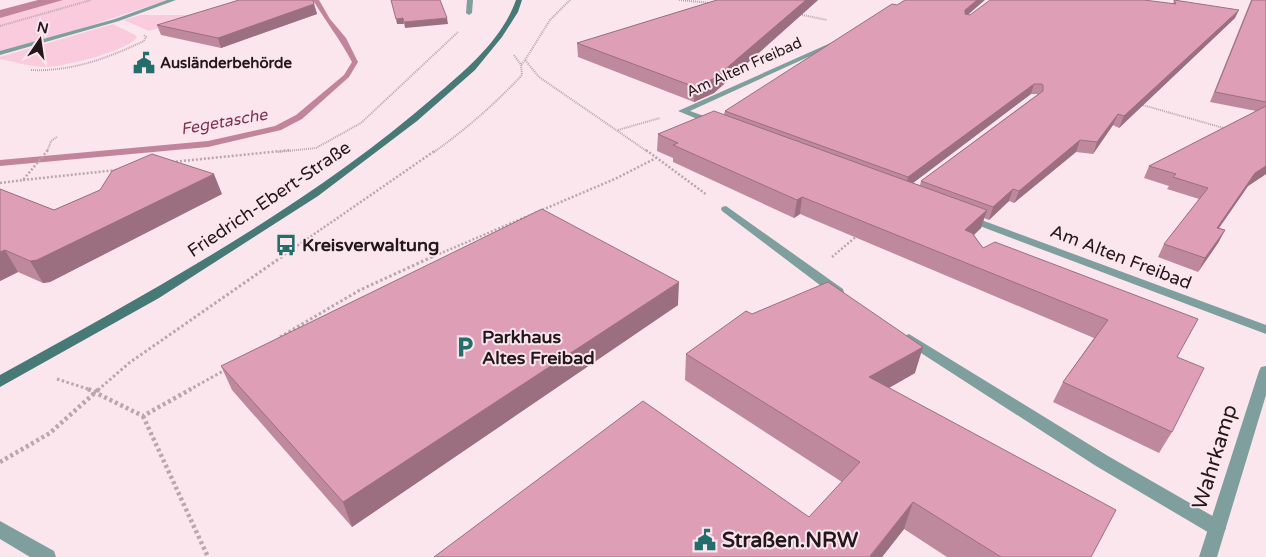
<svg xmlns="http://www.w3.org/2000/svg" width="1266" height="557" font-family="'Varela Round',sans-serif">
  <style>
    .green { fill: #facbdc }
    .water { fill: #c1849b }
    .lines { fill: none; stroke-linecap: round; stroke-linejoin: round }
    .stream { fill: #c1849b; fill-rule: evenodd }
    .path-far3 { stroke: #b9a7ad; stroke-width: 2; stroke-dasharray: 1 1; stroke-linecap: butt }
    .path-far2 { stroke: #b9a7ad; stroke-width: 2.5; stroke-dasharray: 2 2; stroke-linecap: butt }
    .path-far1 { stroke: #b9a7ad; stroke-width: 3; stroke-dasharray: 2.5 2.5; stroke-linecap: butt }
    .path { stroke: #b9a7ad; stroke-width: 4.5; stroke-dasharray: 3 3; stroke-linecap: butt }
    .lane { fill: #7e9f9d; fill-rule: evenodd }
    .street { fill: #7e9f9d; fill-rule: evenodd }
    .secondary { fill: #477977; fill-rule: evenodd }
    .wall { fill: #bf899d; fill-rule: evenodd }
    .shaded-wall { fill: #9b6f7f }
    .building { fill: #de9fb6; stroke: #9b6f7f }
    .labels { text-anchor: middle; dominant-baseline: central; stroke-width: 4; stroke-linejoin: round; paint-order: stroke }
    .far-poi-label { font-size: 15px; font-weight: bold; fill: #23171b; stroke: #fbe6ed; text-anchor: start }
    .far-street-label { font-size: 15px; fill: #23171b; stroke: #fbe6ed }
    .far-water-label { font-size: 16px; font-style: italic; fill: #7d3253; stroke: #fbe6ed }
    .street-label { font-size: 18px; fill: #23171b; stroke: #fbe6ed }
    .poi-label { font-size: 18px; font-weight: bold; fill: #23171b; stroke: #fbe6ed; text-anchor: start }
    .near-street-label { font-size: 21px; fill: #23171b; stroke: #fbe6ed }
    .near-poi-label { font-size: 21px; font-weight: bold; fill: #23171b; stroke: #fbe6ed; text-anchor: start }
  </style>
  <rect width="100%" height="100%" fill="#fbe6ed"/>
  <path class="green" d="M62 0H167L44 41 0 53V18Z
    M141 15H186L192 18 149 31 124 20Z
    M113 24 135 35 137 37C128 51 63 67 46 67 31 67 15 62 0 59V57Z"/>
  <path class="water" d="M38 0H63L0 18V10Z"/>
  <g class="lines">
    <path class="stream" d="M313 0H319L330 19 346 38 358 62 349 77 302 119 281 130 208 147 0 166V160L208 141 275 126 296 115 344 75 352 62C340 39 326 22 313 0Z"/>
    <path class="path-far3" d="M570 0 550 20 525 60 539 77 648 152
      M679 0 711 3
      M798 14 827 20
      M0 26 91 0
      M514 55 521 65
      M31 70C71 72 108 58 144 41L146 37 144 35
      M1139 104 1227 129
      M618 130 660 118
      M47 152 51 141 57 137
      M278 152 316 148 361 123 458 32
      M434 152C465 130 496 103 522 75L521 65 525 60"/>
    <path class="path-far2" d="M646 150 707 195
      M172 162 291 150
      M23 180 117 170
      M0 183 23 180 48 150
      M281 257 436 150
      M432 257 617 178 656 158
      M832 257 858 235"/>
    <path class="path-far1" d="M280 337 360 290 434 256
      M57 379 91 390
      M98 390 129 363 283 256
      M189 390 225 370"/>
    <path class="path" d="M88 389 143 416 191 389
      M143 416 208 557
      M0 462 50 433 99 389"/>
    <path class="lane" d="M726 206 843 289 844 292 843 295H833L722 211 721 209 722 207Z
      M909 334 1108 456 1223 522 1226 528 1223 534 1217 536 1211 534 1096 466 904 342 902 339 904 336Z"/>
    <path class="street" d="M167 0H176L119 21 0 55V51L115 19Z
      M467 0H473L472 13 469 15 466 13Z
      M835 41 841 42 690 111 718 121V125H712L678 111Z
      M968 215 1266 325V334L964 220 962 218 964 216Z
      M1266 366V395L1217 557H1199L1259 371 1261 367Z
      M0 521 54 551 56 557H30L0 539Z"/>
    <path class="secondary" d="M516 0H522L518 12 502 37 475 70 417 121 318 196 159 298 0 387V375C148 293 306 208 434 97 466 70 502 40 516 0Z"/>
  </g>
  <path class="wall" d="M717 0H818L714 93 694 102 578 57 577 43Z
    M1174 0 1235 18 1119 128 1113 125 1093 154 1076 152 1014 203 1009 201 989 220 984 218 981 228 974 235 983 248 1177 357 1172 432 1159 453 1053 402 1063 382 1094 338 800 214 794 218 673 162V158L657 151 658 134 724 114 725 111 897 5 970 15 1173 4ZM1031 94H1038L921 181 920 185 913 183Z
    M1251 0H1266V174L1248 186 1219 228 1225 230 1218 243 1198 272 1158 257 1164 244 1199 199 1167 189 1169 186 1144 178 1149 166 1256 111 1210 102Z
    M314 4 317 14 221 48 161 35 157 25Z
    M0 189 54 210 100 190 222 194 50 282 43 283 18 272 0 281Z
    M678 305 352 527 232 390 221 366Z
    M752 314 915 373 889 388 1091 557H947L904 529 882 557H434L809 517 842 482 685 380 686 354Z"/>
  <path class="shaded-wall" d="M806 0H818L714 93 694 102 695 87Z
    M977 0H985L963 19 965 10Z
    M314 4 317 14 221 48 218 38Z
    M1239 10 1235 18 1119 128 1124 116Z
    M403 18 404 24H397L396 19Z
    M447 18 448 24 405 28 404 22Z
    M1034 84 1031 94 905 189 908 177Z
    M1118 114 1113 125 1093 154 1097 142Z
    M1080 140 1076 152 1014 203 1019 191Z
    M1266 166V174L1248 186 1210 241 1217 228 1255 173Z
    M214 174 222 194 50 282 43 283 30 261Z
    M1013 189 1009 201 989 220 993 207Z
    M802 197 800 214 794 218 797 200Z
    M987 210 981 228 959 249 965 230Z
    M1225 230 1218 243 1198 272 1205 258Z
    M5 250 18 272 0 281V252Z
    M679 282 678 305 352 527 343 502Z
    M923 347 915 373 862 403 869 377Z
    M913 502 904 529 882 557H870Z"/>
  <path class="building" d="M239 0H313L314 4 218 38 157 25Z
    M391 0H440L447 18 404 22 403 18 396 19Z
    M717 0H806L715 78 695 87 577 43Z
    M905 0H977L965 10V14L970 15 990 0H1144L1176 4 1174 0 1239 10 1124 116 1118 114 1097 142 1080 140 1019 191 1013 189 993 207 921 181 1043 91V85L1042 84H1034L908 177 725 111 892 4 897 5Z
    M1252 0H1266V102L1215 92Z
    M1266 106V166L1255 173 1217 228 1225 230 1205 258 1164 244 1208 188 1173 177 1176 174 1149 166Z
    M714 111 987 210 965 230 972 233 983 248 995 242 1198 319 1177 357 1204 368 1172 432 1063 382 1108 320 802 197 797 200 673 145 678 143 658 134Z
    M152 154 214 174 37 260 30 261 5 250 0 252V189L54 210 100 190 112 171Z
    M542 209 679 282 343 502 221 366Z
    M828 282 923 347 869 377 1116 510 1091 557H1001L913 502 870 556 872 557H434L643 401 809 517 860 462 686 354 746 311 752 314Z"/>
  <defs>
    <g id="civic-bare" transform="scale(1.725)"><path d="M-.6-6.5H3V-4.5H.6V-3L4-1V1h2V6H-6V1h2V-1L-.6-3ZM-1.2 2.5V6h2.4V2.5Z" fill="#236e6b" stroke="#fbe6ed" stroke-width="2.5" paint-order="stroke"/></g>
    <g id="bus-bare" transform="scale(1.725)"><path d="M-5-6H5V4H4V6H2V4H-2V6H-4V4H-5ZM-3.5-4V0h7V-4ZM-3.5 1.2v1.5H-2V1.2ZM2 1.2v1.5H3.5V1.2Z" fill="#236e6b" stroke="#fbe6ed" stroke-width="2.5" paint-order="stroke"/></g>
    <g id="parking-bare" transform="scale(1.725)"><path d="M-3.5-5.5H1a3.5 3.5 0 0 1 0 7H-1V5.5H-3.5ZM-1-3.4V-.6H.8a1.4 1.4 0 0 0 0-2.8Z" fill="#236e6b" stroke="#fbe6ed" stroke-width="2.5" paint-order="stroke"/></g>
  </defs>
  <g fill-rule="evenodd">
    <use href="#civic-bare" x="144" y="63"/>
    <use href="#bus-bare" x="286" y="245"/>
    <use href="#parking-bare" x="465" y="347"/>
    <use href="#civic-bare" x="705" y="540"/>
  </g>
  <g class="labels">
    <g class="far-poi-label">
      <text x="160" y="63">Ausländerbehörde</text>
    </g>
    <g class="far-street-label">
      <text transform="translate(744 67) rotate(-24)">Am Alten Freibad</text>
    </g>
    <g class="far-water-label">
      <text transform="translate(224 122) rotate(-10)">Fegetasche</text>
    </g>
    <g class="street-label">
      <text transform="translate(269 199) rotate(-34)">Friedrich-Ebert-Straße</text>
      <text transform="translate(1121 257) rotate(21)">Am Alten Freibad</text>
    </g>
    <g class="poi-label">
      <text x="302" y="245">Kreisverwaltung</text>
      <text x="482" y="337">Parkhaus<tspan x="482" dy="21">Altes Freibad</tspan></text>
    </g>
    <g class="near-street-label">
      <text transform="translate(1215 457) rotate(-73)">Wahrkamp</text>
    </g>
    <g class="near-poi-label">
      <text x="722" y="540">Straßen.NRW</text>
    </g>
  </g>
  <g transform="translate(40 40) rotate(13)" stroke="#fbe6ed" stroke-width="4" paint-order="stroke">
  <path d="M0-4L9 19L0 12L-9 19Z" fill="#23171b"/>
  <text y="-8" font-size="14" font-weight="bold" text-anchor="middle" fill="#23171b">N</text>
  </g>
</svg>
